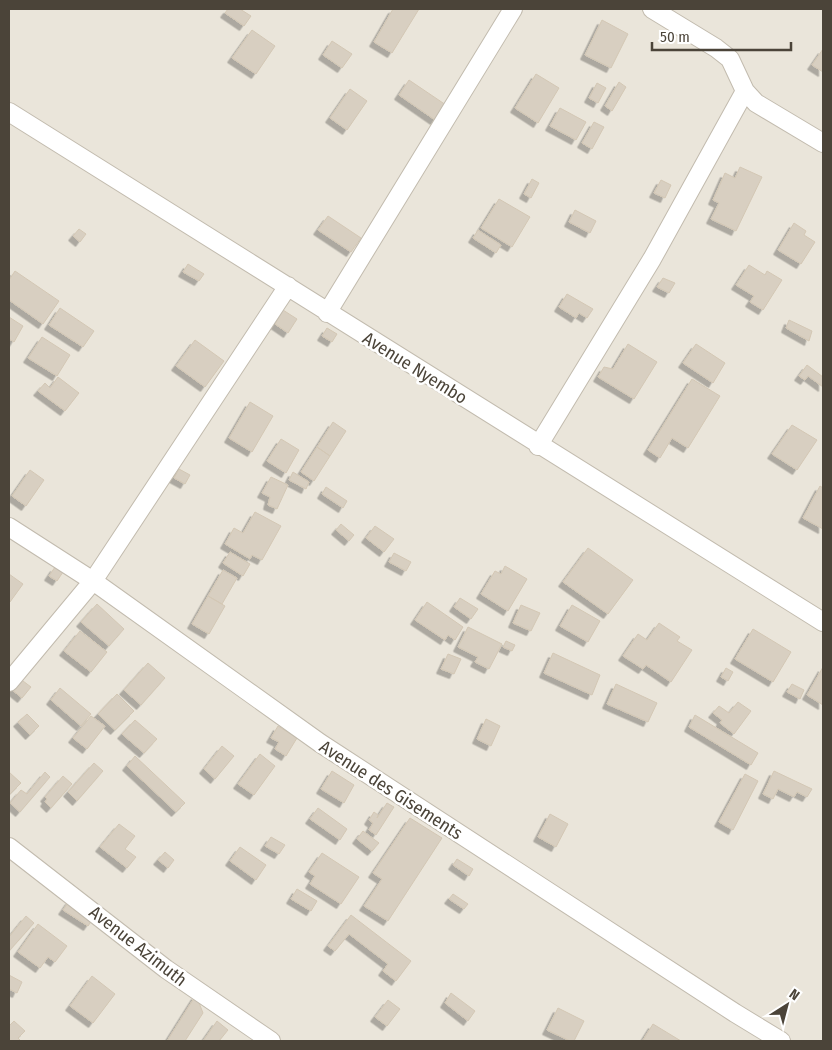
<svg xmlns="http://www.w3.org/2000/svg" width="832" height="1050" font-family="'Fira Sans Condensed',sans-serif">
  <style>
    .residential { fill: #eae5da }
    .building { fill: #d8cfc1; stroke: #d3c7b4; filter: url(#shadow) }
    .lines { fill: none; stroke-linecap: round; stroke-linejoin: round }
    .minor-casing { stroke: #c2bbae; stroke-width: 20 }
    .minor { stroke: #fff; stroke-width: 18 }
    .labels { text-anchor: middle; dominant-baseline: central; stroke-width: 5; stroke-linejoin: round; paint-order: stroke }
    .street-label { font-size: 18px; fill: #4b4439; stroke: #fff }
  </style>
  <defs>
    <filter id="shadow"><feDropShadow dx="-4.5" dy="4.5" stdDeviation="0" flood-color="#0004"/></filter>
  </defs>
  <rect width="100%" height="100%" fill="#f6f3ec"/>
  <path class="residential" d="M9 9H823V1041H9Z"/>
  <path class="building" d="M228 9H240L251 16 244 26 225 13Z
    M393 9H419L392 53 374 42Z
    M602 20 628 34 611 68 585 55Z
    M252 30 275 46 256 74 232 58Z
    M332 41 352 54 342 68 323 55Z
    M823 49V72L812 65Z
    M536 74 559 88 538 123 515 108Z
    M409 80 446 105 435 120 399 95Z
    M619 82 626 87 612 111 605 106Z
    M597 83 606 88 598 103 589 98Z
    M350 89 367 101 347 130 330 118Z
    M560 108 586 122 576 140 550 126Z
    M594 122 604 127 592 149 582 143Z
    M740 167 762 177 736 231 711 219 719 203 713 200 725 173 735 178Z
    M532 179 539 183 531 198 524 194Z
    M661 180 671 185 665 198 654 193Z
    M499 199 530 217 512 247 481 228Z
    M575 210 596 221 590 233 569 222Z
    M328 216 361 238 351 252 318 230Z
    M794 223 806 231 804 235 815 242 801 264 778 250Z
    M79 229 86 234 80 242 73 236Z
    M478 230 501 245 496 253 473 238Z
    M188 264 204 274 199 281 183 272Z
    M749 265 765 275 767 271 782 280 763 310 750 302 754 296 736 285Z
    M15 271 59 301 43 324 9 300V280Z
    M663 278 675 283 669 293 657 287Z
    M567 294 593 309 587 318 579 313 576 318 559 307Z
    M60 308 94 331 83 347 49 325Z
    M283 310 297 319 288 333 275 324Z
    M9 317 23 326 14 342 9 339Z
    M789 320 812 331 809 341 786 328Z
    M327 328 337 334 332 342 322 336Z
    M42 337 70 355 57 376 28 358Z
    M195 340 224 361 205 387 176 366Z
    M628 344 657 362 634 399 598 377 604 367 613 369Z
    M696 344 725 363 713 383 683 363Z
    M807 365 823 377V387L808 376 805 380 799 376Z
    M58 377 79 393 65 411 38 391 45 383 50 388Z
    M692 379 720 396 688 448 672 438 660 458 648 450Z
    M250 402 273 416 252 452 229 438Z
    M333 422 346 431 330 456 317 447Z
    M792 425 817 440 797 470 772 454Z
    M281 439 299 450 286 473 267 461Z
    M317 447 330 456 314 481 301 472Z
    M179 469 190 475 185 484 174 478Z
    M30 470 44 480 26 506 12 496Z
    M293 472 309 482 306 489 289 480Z
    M271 477 288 485 277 509 268 505 270 497 262 493Z
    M820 486 823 488V529L803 518Z
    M326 487 347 501 343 508 322 494Z
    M255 512 281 526 262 560 252 555 250 559 225 544 234 528 243 533Z
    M341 524 354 535 349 541 336 530Z
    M375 526 394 539 384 552 366 538Z
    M588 548 633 580 608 614 563 582Z
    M230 552 250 564 243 576 223 563Z
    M394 553 411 562 406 571 389 562Z
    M505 566 527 579 508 611 481 594 495 571 501 574Z
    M55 567 63 572 57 581 49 576Z
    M223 570 237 578 222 604 208 596Z
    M9 574 23 584 10 602 9 600Z
    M208 596 225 606 209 634 192 624Z
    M460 598 478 609 471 619 454 607Z
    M427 602 463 627 455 640 448 635 445 640 415 620Z
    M97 604 124 629 109 646 81 622Z
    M521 605 540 613 531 631 513 623Z
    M572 605 600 621 588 642 560 626Z
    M659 623 680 637 677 641 692 650 671 682 646 665 643 669 623 656 638 634 647 640Z
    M468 627 502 644 489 669 475 662 478 657 458 647Z
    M753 629 791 652 773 682 735 659Z
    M80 631 107 652 91 672 64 651Z
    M506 641 515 645 512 651 503 647Z
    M553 653 600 675 592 695 544 673Z
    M448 654 461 659 454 674 441 669Z
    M148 663 165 678 141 705 124 690Z
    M823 667V705L807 695Z
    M726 668 733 672 728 681 721 677Z
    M19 678 31 687 22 698 11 689Z
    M616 684 657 703 648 722 607 704Z
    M792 684 804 690 800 699 787 692Z
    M60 688 91 714 81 726 51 700Z
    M117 694 134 711 115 730 98 714Z
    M738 702 751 711 734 734 720 723 722 720 713 713 719 706 729 713Z
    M27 714 39 726 30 735 18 722Z
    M695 715 758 753 751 765 689 727Z
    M91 716 105 726 87 749 73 738Z
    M486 719 500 726 491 746 477 739Z
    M135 720 157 739 144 753 122 734Z
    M278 726 297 738 286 756 275 749 279 742 271 738Z
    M222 746 234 756 215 779 204 769Z
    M260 754 275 766 254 795 238 784Z
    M135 756 185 803 176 812 127 766Z
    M94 763 103 771 77 801 68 792Z
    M332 771 354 785 344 803 321 789Z
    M774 771 812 789 807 797 797 792 794 797 778 789 773 799 763 794Z
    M9 772 21 783 9 795Z
    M45 772 50 777 20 812 10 803 21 790 27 794Z
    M745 774 758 781 733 830 719 822Z
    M63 776 72 784 51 808 45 802 47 799 45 797Z
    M387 803 394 807 376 835 369 830 373 823 369 820 374 812 378 815 377 818Z
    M318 808 347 829 340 840 310 819Z
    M550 814 568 824 556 847 538 837Z
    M410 818 442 838 388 921 364 906 382 879 373 873Z
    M119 824 135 836 125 849 136 857 127 868 100 847Z
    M363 831 379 843 372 851 357 839Z
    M271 837 285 845 279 854 265 846Z
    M240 847 266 865 256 880 230 861Z
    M165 852 174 860 168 868 158 860Z
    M322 853 359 877 341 904 310 884 315 876 309 872Z
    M457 859 473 869 469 876 453 865Z
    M297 889 317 901 311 911 291 899Z
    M453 894 468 904 464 909 449 899Z
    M70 900 95 916 88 926 63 910Z
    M351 915 411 961 396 981 383 971 388 964 349 934 335 951 328 946Z
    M26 916 34 923 10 950 9 948V937Z
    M38 924 67 946 55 962 48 957 40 968 18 952Z
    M9 975 22 982 17 993 9 989Z
    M92 976 115 994 93 1023 70 1006Z
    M451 993 475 1011 468 1021 445 1003Z
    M196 995 203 1013 185 1041H167Z
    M388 1000 400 1009 387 1026 375 1017Z
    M558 1008 584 1021 574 1041H570L547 1030Z
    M14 1021 25 1031 18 1038 21 1041H9V1026Z
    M217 1021 228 1030 219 1041H203Z
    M653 1024 681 1041H646L643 1040Z"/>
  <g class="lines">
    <g class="minor-casing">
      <path id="minor" d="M652 9 716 48 730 59 745 91 756 103 823 143
        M9 112C281 282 551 454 823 622
        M327 313 513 9
        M538 446 652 259 745 91
        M9 527 93 581 320 743 735 1013 781 1041
        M9 682 93 581 288 286
        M9 847 166 969 271 1041"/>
    </g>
    <use href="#minor" class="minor"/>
  </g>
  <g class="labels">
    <g class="street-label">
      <text transform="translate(415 368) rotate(32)">Avenue Nyembo</text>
      <text transform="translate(391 790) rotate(33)">Avenue des Gisements</text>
      <text transform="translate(138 946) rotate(38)">Avenue Azimuth</text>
    </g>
  </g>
  <rect width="832" height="1050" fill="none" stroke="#4b4439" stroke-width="20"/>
  <g transform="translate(787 1005) rotate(36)" stroke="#ffffff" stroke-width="4" paint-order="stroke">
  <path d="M0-4L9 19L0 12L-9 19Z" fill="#4b4439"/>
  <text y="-8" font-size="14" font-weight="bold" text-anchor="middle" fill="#4b4439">N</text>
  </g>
  <path d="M652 42v8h139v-8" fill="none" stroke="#4b4439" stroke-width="2.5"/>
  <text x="660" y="42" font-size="15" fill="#4b4439" stroke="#ffffff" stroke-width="4" paint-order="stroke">50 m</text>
</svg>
